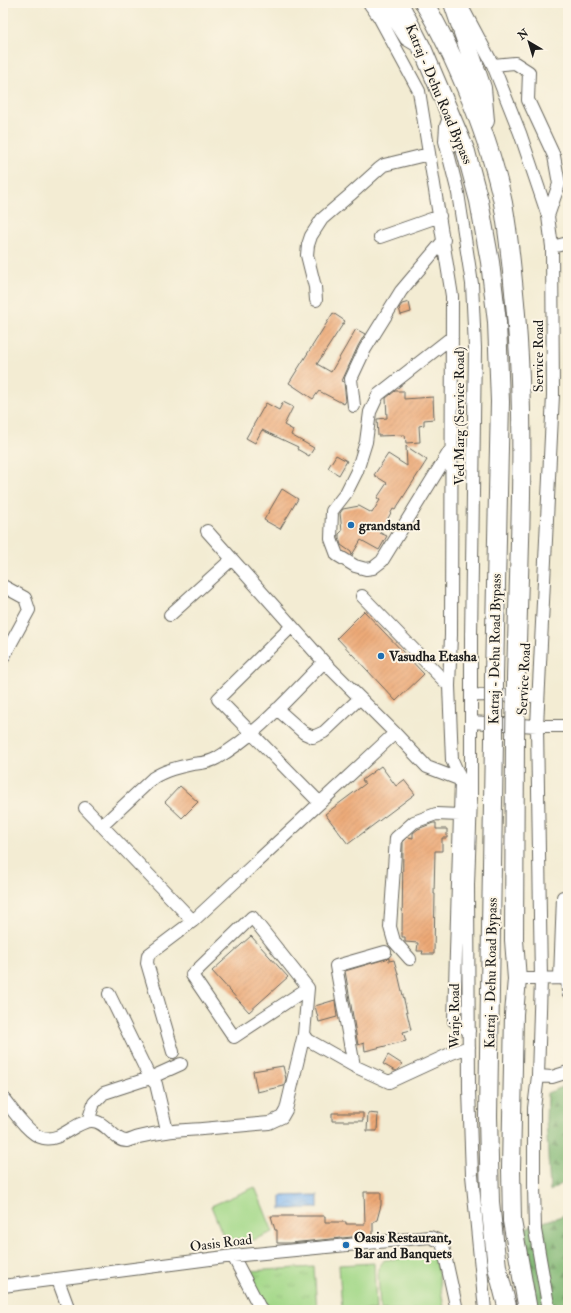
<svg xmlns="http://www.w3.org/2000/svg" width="571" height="1313" font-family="'IM FELL Double Pica',serif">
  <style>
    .grass { fill: url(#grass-tufts); stroke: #607a52 }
    .forest { fill: url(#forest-firs); stroke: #4f6a48 }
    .pitch { fill: #a3d888; stroke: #607a52 }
    .water { fill: url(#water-waves); stroke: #506a87 }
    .building { fill: url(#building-hatch) }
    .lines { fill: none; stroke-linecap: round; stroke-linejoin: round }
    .minor-casing { stroke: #67655c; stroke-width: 14 }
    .highway-casing { stroke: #67655c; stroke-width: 20 }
    .minor { stroke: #fff; stroke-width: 12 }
    .highway { stroke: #fff; stroke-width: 18 }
    .highway-bridge-casing { stroke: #67655c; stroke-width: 20; stroke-linecap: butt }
    .highway-bridge { stroke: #fff; stroke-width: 18 }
    .poi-dot { fill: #1f6fb2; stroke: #fcf5e5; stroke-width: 1.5 }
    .labels { text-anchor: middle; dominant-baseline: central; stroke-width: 4; stroke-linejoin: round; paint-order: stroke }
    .street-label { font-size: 14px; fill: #1c1c1c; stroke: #fcf5e5 }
    .poi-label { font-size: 14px; font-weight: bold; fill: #1c1c1c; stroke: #fcf5e5; text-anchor: start }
  </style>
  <defs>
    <pattern id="grass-tufts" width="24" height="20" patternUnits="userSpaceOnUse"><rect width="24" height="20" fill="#a3d888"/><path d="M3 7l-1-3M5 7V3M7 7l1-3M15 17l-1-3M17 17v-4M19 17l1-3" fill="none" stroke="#8cb975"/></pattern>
    <pattern id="forest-firs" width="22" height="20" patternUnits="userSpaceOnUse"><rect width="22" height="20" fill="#82b874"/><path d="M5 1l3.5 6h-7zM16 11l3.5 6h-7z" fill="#6a955e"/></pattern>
    <pattern id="water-waves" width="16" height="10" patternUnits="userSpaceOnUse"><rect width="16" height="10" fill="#84b9f2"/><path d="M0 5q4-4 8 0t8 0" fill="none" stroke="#719ecf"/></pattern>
    <pattern id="building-hatch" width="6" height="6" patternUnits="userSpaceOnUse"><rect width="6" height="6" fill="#eca876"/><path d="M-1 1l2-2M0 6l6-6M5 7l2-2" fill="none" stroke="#ca9066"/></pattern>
  </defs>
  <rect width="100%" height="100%" fill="#fcf5e5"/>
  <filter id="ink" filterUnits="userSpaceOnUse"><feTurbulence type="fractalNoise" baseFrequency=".025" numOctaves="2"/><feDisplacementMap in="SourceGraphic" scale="8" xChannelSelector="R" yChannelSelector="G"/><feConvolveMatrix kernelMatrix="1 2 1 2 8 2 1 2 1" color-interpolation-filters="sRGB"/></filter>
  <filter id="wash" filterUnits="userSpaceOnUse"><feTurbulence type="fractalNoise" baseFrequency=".012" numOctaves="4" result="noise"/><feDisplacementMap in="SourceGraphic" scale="16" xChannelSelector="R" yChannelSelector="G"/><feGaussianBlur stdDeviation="0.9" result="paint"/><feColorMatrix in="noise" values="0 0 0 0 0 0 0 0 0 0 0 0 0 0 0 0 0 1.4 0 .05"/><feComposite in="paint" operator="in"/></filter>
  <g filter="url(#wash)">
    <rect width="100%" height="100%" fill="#f3ecd3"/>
    <path class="grass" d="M314 1267 317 1310H264L249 1271Z"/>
    <path class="forest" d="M568 1085V1180L550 1191 546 1120 547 1093Z
      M568 1214V1310H536L531 1298 525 1228Z"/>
    <path class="pitch" d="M255 1187 273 1232 229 1250 211 1206Z
      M429 1256 434 1257 436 1259 444 1308 440 1310H380L378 1269 384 1260Z
      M374 1263 376 1310H342L339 1265Z"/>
    <path class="water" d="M318 1195V1208L281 1209V1196Z"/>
    <g id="blocks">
      <path class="building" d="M409 302 411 312 401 315 399 308 402 304Z
        M333 313 345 321 317 364 331 372 356 329 365 334 358 346 342 381 344 382 346 401 344 404 319 391 313 399 289 383Z
        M395 391H404V399L433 397 434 419 424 420V425L419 426 420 442 406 443 405 435 378 436 377 419 387 418 386 398Z
        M283 402 293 407 284 425 293 430 291 435 314 448 309 456 297 449 298 447 262 430 255 443 246 438 266 403 279 410Z
        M406 446 427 460 395 510 393 509 380 533 387 536 379 550 361 540 352 555 351 552 341 545 339 538V534L342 531 340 513 343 509 359 506 372 513 380 500 377 498 387 483 374 475 388 454 407 466Z
        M336 455 347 461 339 475 328 468Z
        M282 489 298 499 280 529 264 520Z
        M364 611 424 674 396 701 337 638Z
        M381 766 396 786 404 780 415 794 348 844 325 814 365 784 362 780Z
        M180 786 198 802 182 818 165 802Z
        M433 823H436V829H447V838H442V851H435L434 894H435L434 954H422L423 951H417L418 943 405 942V937H402L403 842 408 837 413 838V833L418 829Z
        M251 936 288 977 249 1012 212 971Z
        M389 958V961L394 960 398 974 411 1030 403 1032 406 1041 365 1051 364 1043 358 1045 345 971Z
        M335 1000 337 1017 319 1022 315 1006Z
        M388 1055 402 1064 399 1069 395 1071 383 1064Z
        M283 1066 286 1079 284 1086 257 1092 253 1071Z
        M332 1113H363V1121H332Z
        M368 1113 378 1114 377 1131H367Z
        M364 1192H381V1205L377 1220 373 1222V1235L290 1243H277V1230H275L271 1216H325V1222H346V1224H365Z"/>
    </g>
  </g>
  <g filter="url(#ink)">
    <use href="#blocks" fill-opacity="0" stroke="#67655c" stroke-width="1"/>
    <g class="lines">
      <g class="minor-casing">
        <path id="minor" d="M369 3 379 17 419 91 452 296 451 635 449 686 452 760 461 780
          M383 3 406 39 421 48
          M460 3 493 65 520 133 548 216 552 247 553 395 537 726 541 979 538 1076 534 1108V1186L535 1230 549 1310
          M493 65 515 63 529 72 528 100 554 156 559 184 548 216
          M450 115 446 126 445 141 458 193 472 284 475 348 471 638V797L468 885 469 1090 472 1175 485 1310
          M380 237 440 216
          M552 247 568 243
          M316 300 315 287 307 255 308 245 311 236 322 219 350 195 380 168 384 165 429 154
          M354 406 351 379 365 349 401 291 444 240
          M451 449 382 561 373 568 366 569 355 566 337 555 331 539 332 511 346 493 357 471 366 442 370 412 378 395 452 337
          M207 531 324 662 395 733 427 767 461 780
          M3 586 25 598 29 610 3 658
          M362 596 449 686
          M170 615 232 559
          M292 626 218 699 320 803
          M471 695 538 696
          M277 709 304 733 313 737 324 732 360 698
          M471 722 537 726H568
          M468 785 461 780 454 1021 469 1031
          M85 808 193 921
          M102 826 153 778C165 770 179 767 193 764 201 763 209 763 217 758 257 735 291 695 324 662
          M410 959 394 941 390 927 396 838 414 822 436 814 460 815
          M560 978 563 897
          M517 979 567 978 568 992
          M308 988 234 1037 192 975 252 917 308 988 304 1034 308 1040 354 1066 389 1082 452 1053 469 1047
          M109 994 150 1078 156 1084 167 1131
          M173 1052 147 963 148 955 193 921 395 733
          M354 1066 336 966 385 952
          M538 1076 552 1077 568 1072
          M3 1098C12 1109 29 1135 43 1138 61 1142 74 1122 91 1121 106 1120 114 1142 127 1141 131 1140 135 1138 139 1137 147 1135 157 1133 166 1132 178 1130 190 1130 202 1129 224 1127 247 1125 269 1123L282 1117 286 1110 304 1034
          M88 1121 94 1103 104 1093 150 1078 181 1064
          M233 1256 261 1310
          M58 1280 69 1310
          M3 1286 233 1256 430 1237 442 1242 457 1310"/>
      </g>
      <g class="highway-casing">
        <path id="highway" d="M399 3 422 48 466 152 479 201 490 262 497 322 500 402 494 676
          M424 3C443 34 457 66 471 100 484 133 496 168 503 203 509 236 512 270 515 303 527 428 519 554 516 679
          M453 3 482 88 485 121
          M515 738 514 940 517 979 514 1014 511 1169 512 1221 528 1310
          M494 740 488 1116 490 1202 497 1267 508 1310"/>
      </g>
      <use href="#minor" class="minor"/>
      <use href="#highway" class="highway"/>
      <g class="highway-bridge-casing">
        <path id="highway-bridge" d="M494 676V740
          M515 738 516 679"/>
      </g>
      <use href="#highway-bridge" class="highway-bridge"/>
    </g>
  </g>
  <g class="poi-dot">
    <circle cx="351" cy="525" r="4"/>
    <circle cx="381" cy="656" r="4"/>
    <circle cx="346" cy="1245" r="4"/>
  </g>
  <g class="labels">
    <g class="street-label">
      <text transform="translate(439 94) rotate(67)">Katraj - Dehu Road Bypass</text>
      <text transform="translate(538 356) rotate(-90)">Service Road</text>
      <text transform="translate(459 416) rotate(-90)">Ved Marg (Service Road)</text>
      <text transform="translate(495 649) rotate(-89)">Katraj - Dehu Road Bypass</text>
      <text transform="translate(524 679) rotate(-87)">Service Road</text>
      <text transform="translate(491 973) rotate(-89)">Katraj - Dehu Road Bypass</text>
      <text transform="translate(454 1016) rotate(-90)">Warje Road</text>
      <text transform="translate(221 1243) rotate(-7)">Oasis Road</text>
    </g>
    <g class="poi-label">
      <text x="359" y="525">grandstand</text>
      <text x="389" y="656">Vasudha Etasha</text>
      <text x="354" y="1237">Oasis Restaurant,<tspan x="354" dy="16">Bar and Banquets</tspan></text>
    </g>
  </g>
  <rect width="571" height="1313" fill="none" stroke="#fcf5e5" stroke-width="16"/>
  <g transform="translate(529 42) rotate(322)" stroke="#fcf5e5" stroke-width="3" paint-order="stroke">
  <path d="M0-3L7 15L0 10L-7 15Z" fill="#1c1c1c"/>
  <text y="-6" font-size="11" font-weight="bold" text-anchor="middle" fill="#1c1c1c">N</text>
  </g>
</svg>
